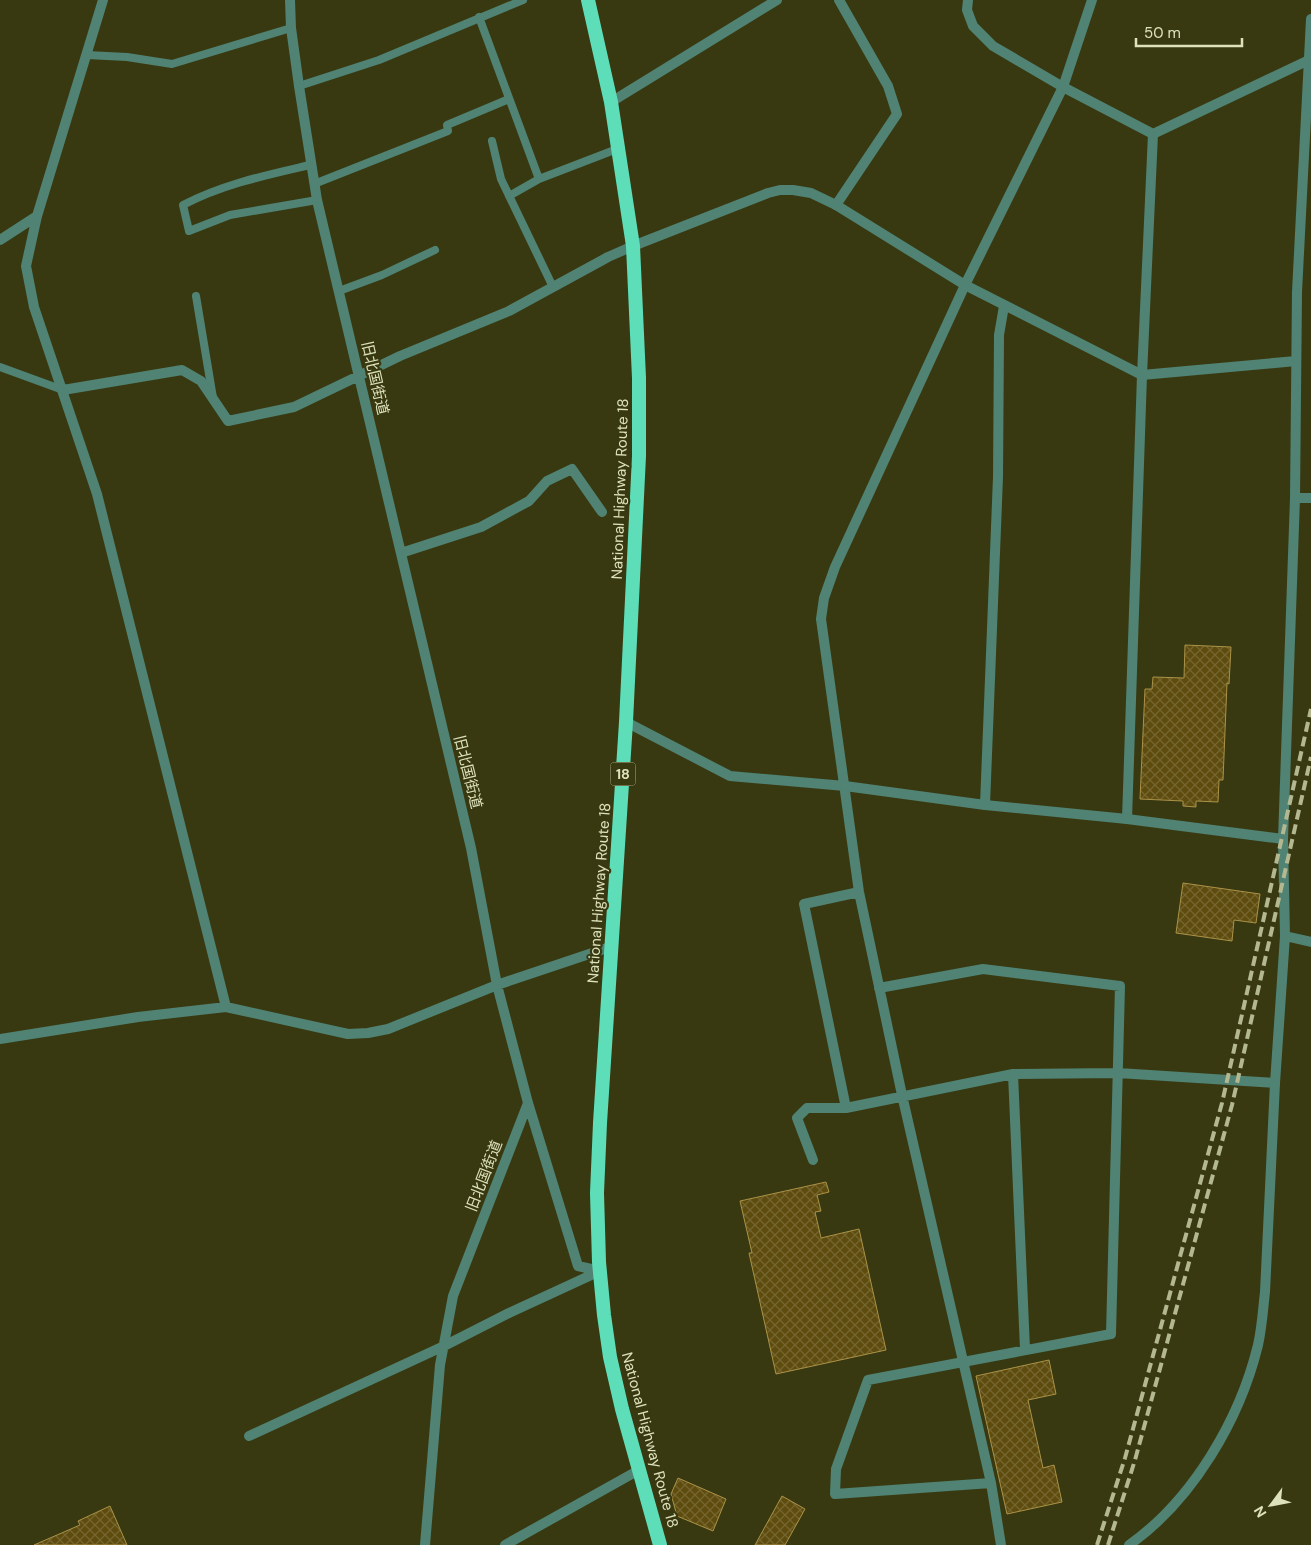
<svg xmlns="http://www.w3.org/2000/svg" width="1311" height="1545" font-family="'DM Sans','Noto Sans JP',sans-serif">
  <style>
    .building { fill: url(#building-cross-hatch); stroke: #ab9247 }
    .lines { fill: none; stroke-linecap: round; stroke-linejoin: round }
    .service { stroke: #508373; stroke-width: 8 }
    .minor { stroke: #508373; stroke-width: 10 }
    .tertiary { stroke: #508373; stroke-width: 10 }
    .trunk { stroke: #5edeb8; stroke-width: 14 }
    .rail { stroke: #b4b891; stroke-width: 4; stroke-dasharray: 10 5; stroke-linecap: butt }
    .labels { text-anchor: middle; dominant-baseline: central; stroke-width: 4.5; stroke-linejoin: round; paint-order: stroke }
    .shield { fill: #383911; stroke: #acaf89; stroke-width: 1 }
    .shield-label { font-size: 14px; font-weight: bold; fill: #dee2bc }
    .street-label { font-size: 15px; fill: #dee2bc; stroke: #383911 }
  </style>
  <defs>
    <pattern id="building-cross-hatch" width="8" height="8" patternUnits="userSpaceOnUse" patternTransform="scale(1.25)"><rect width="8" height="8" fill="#5e4c0f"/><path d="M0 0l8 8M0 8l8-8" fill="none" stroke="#756630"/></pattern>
  </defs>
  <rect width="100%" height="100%" fill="#383911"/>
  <path class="building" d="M1185 645 1231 647 1229 684 1227 683 1223 780H1219L1218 802 1196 801V807L1183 806V801L1140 799 1145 689H1152L1153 677 1184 678Z
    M1183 883 1260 894 1256 923 1234 920 1232 941 1176 933Z
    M826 1182 829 1192 817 1195 821 1211 815 1212 821 1238 859 1229 886 1350 776 1374 749 1253H752L740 1201Z
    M1049 1360 1056 1394 1028 1400 1043 1468 1054 1465 1062 1502 1007 1514 976 1376Z
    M678 1478 726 1499 713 1531 677 1516 671 1494Z
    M782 1496 805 1509 785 1545H755Z
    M110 1506 127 1545H34L80 1525 78 1521Z"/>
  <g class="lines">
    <path class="service" d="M479 17 539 179
      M87 55 127 57 172 64 291 28
      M299 86 379 60 523 0
      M492 141 501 179 553 287
      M310 165C267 175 223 184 183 205L189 231 230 215 317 200
      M314 184 448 131 447 125 509 99
      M509 196 539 179 617 149
      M339 291 382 275 435 250
      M196 296 213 398
      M0 367 63 390"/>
    <path class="minor" d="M103 0 37 216 26 266 34 307 97 494 226 1007
      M290 0 291 28 299 86 317 200 471 848 497 985 528 1103 578 1266 600 1271
      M611 102 777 0
      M836 205 897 114 888 86 839 0
      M0 240 37 216
      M63 390 182 370 201 381 228 421 294 407 400 356 509 311 608 257 633 246
      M1295 498H1311
      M401 553 481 527 529 501 547 481 572 469 602 512
      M626 722 730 776 845 786
      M1127 819 1142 375 1153 134
      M859 892 804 904 846 1108 1013 1074 1118 1073 1275 1083
      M879 988 983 969 1120 986 1111 1334 868 1380 836 1469 835 1494 991 1483
      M0 1039 138 1017 226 1007 348 1034 368 1033 388 1029 497 985 613 946
      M1013 1074 1025 1349
      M813 1160 797 1118 807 1108H846
      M249 1436 444 1346 509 1313 600 1271
      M425 1545 440 1365 453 1296 528 1103
      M505 1545 639 1470
      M1001 1545 991 1483 902 1095 859 892 821 619 824 598 835 567 965 285 1063 87 1092 0"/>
    <path class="tertiary" d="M968 0 967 10 973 26 993 46 1063 87 1153 134 1309 60
      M633 246 768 193 780 190H793L811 193 836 205 965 285 1142 375 1296 361
      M845 786 985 805 1127 819 1283 839
      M985 805 998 477 999 335 1004 306
      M1285 936 1311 942
      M1129 1545C1193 1500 1240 1419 1258 1345 1262 1327 1263 1309 1265 1292L1275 1083 1285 936 1283 839 1295 498 1297 292 1311 19"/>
    <path class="trunk" d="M588 0 611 102 633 246 639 378V456L626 722 600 1123 597 1193 599 1262 604 1315 610 1357 622 1409 660 1545"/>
    <path class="rail" d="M1097 1545 1125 1458 1222 1103 1311 709
      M1108 1545 1135 1460 1232 1105 1311 757"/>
  </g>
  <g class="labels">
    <rect class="shield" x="610.5" y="762.5" width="25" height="23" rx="4"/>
    <g class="shield-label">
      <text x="623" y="774">18</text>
    </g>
    <g class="street-label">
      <text transform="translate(375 378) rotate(77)">旧北国街道</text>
      <text transform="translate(620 489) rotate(-88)">National Highway Route 18</text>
      <text transform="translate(468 772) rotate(76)">旧北国街道</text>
      <text transform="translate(599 893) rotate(-86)">National Highway Route 18</text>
      <text transform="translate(484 1176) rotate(-69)">旧北国街道</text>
      <text transform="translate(650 1440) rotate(75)">National Highway Route 18</text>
    </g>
  </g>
  <g transform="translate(1271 1505) rotate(238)" stroke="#383911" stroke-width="4" paint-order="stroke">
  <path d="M0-4L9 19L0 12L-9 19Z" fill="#dee2bc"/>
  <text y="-8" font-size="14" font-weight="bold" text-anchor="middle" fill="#dee2bc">N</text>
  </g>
  <path d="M1136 38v8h106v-8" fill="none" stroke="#dee2bc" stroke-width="2.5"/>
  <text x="1144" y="38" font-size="15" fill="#dee2bc" stroke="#383911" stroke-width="4" paint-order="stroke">50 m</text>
</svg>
